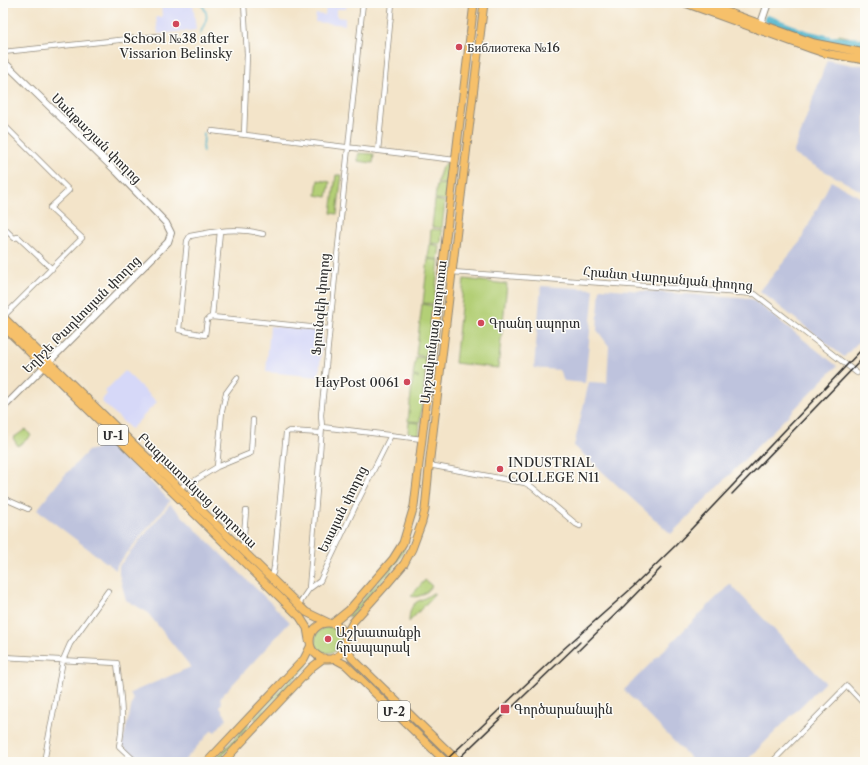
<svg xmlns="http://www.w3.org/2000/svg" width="868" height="765" font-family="'Libre Caslon Text','Noto Serif Armenian',serif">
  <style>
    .built { fill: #d6d8f8 }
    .industrial { fill: #bec3dd }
    .green { fill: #b3cf76; stroke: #6f7d50 }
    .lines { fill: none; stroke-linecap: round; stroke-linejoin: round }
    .stream { stroke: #4cb2cb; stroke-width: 1.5 }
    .river { stroke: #4cb2cb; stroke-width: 8 }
    .minor-casing { stroke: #8f887a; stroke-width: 6 }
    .tertiary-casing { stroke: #8f887a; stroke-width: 8 }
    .primary-casing { stroke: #8f887a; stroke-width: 9 }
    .minor { stroke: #fff; stroke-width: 4.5 }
    .tertiary { stroke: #fff; stroke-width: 6 }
    .primary { stroke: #f6c06b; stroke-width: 7 }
    .rail { stroke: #2b2b2b; stroke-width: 1.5 }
    .poi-dot { fill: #d1495b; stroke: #fdfcf7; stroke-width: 1.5 }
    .labels { text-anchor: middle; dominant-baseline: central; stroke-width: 3; stroke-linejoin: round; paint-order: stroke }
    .shield { fill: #fdfcf7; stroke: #6a6a68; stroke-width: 1 }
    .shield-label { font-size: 12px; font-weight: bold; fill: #2b2b2b }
    .poi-label { font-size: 13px; fill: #2b2b2b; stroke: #fdfcf7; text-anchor: start }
    .street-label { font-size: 13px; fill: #2b2b2b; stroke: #fdfcf7 }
  </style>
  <rect width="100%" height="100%" fill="#fdfcf7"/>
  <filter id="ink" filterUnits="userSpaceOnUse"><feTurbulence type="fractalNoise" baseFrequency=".025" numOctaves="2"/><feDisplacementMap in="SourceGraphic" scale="8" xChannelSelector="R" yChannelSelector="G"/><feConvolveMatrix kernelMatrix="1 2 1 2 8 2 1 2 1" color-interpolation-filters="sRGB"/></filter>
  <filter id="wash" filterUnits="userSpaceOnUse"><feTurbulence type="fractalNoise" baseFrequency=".012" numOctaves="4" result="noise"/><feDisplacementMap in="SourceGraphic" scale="16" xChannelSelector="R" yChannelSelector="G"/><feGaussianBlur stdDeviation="0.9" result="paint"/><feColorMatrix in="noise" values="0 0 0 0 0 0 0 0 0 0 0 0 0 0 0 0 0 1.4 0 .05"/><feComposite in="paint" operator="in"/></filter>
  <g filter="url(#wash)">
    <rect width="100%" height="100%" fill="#f3e4c9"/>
    <path class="built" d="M161 3H193L196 30 158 34 156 17H162Z
      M317 3H347L346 9H337V17L345 18V25L315 22 316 14 325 15 326 7 317 6Z
      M270 326 323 331 319 377 266 372Z
      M125 371 157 402 131 429 101 401 107 394 105 391Z"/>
    <path class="industrial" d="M827 60 853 65H865V193L793 154Z
      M831 181 865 200V335L844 357 760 291 800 242Z
      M541 286 594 289 585 383 564 381 559 370 534 368Z
      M600 288 752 299 837 366 671 534 574 446 589 382 607 383 609 346 597 330Z
      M107 439 170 501 117 565 116 570 37 510 62 478 88 451 98 448Z
      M170 504 290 622 220 698 222 703 219 706 227 718 215 732 212 730 183 762H140L122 745 133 700 130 693 191 667 147 612 126 600 119 574V566Z
      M730 584 825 682 745 762H694L624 690Z"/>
    <path class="green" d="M839 35 865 41V47L833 42 836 36Z
      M359 153 374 154 373 163 358 161Z
      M446 163 450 164 447 184 437 182 442 167Z
      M336 175H342L337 214 331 213Z
      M318 180 330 182 327 197 316 195Z
      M437 184 447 185 446 200 435 199Z
      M435 200 445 202 442 228 432 227Z
      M431 229 442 230 441 244 430 243Z
      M430 244 440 246 438 260 428 258Z
      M428 259 439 260 434 304 423 303Z
      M464 279 507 284 498 368 455 363Z
      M422 304 434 306 428 357 416 355Z
      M416 357 427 358 420 422 408 421 413 377H419L413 376Z
      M409 422 420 423 419 435 409 434 408 431Z
      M26 429 31 436 18 446 13 438Z
      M402 548 405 549 392 570 350 618 348 616 390 568Z
      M425 580 432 586C428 592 419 599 411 596Z
      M433 593 435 594 409 622C410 599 417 604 433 593Z
      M315 640a13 13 0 1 1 26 0a13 13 0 1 1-26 0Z
      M306 663 308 665 256 720 254 718Z
      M248 724 250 726 216 762H213Z"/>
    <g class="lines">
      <path class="stream" d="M200 35C204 21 212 19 201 3
        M203 151 204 133"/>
      <path class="river" d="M768 19 805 34 830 40 865 42"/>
    </g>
  </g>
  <g filter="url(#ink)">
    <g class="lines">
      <g class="minor-casing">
        <path id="minor" d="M3 52 158 36
          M3 124 69 190 50 208 82 238 3 317
          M212 131 455 160
          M244 135 247 54 244 3
          M378 151 392 3
          M3 227 14 238 18 237 52 269
          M263 234C238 227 215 231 190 236L187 241 179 330 205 335 207 320 209 318 212 317 329 329
          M452 272 755 294 857 373
          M212 317 220 231
          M322 427 422 439
          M429 465 525 483 532 487 576 524 580 526
          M217 467 251 453 253 420
          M180 489 188 481H194L217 467 222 411 226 393 237 378
          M3 498 28 509
          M240 548 243 546 246 511
          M270 577 273 573 274 567 286 433 289 431 321 433
          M309 589 320 581 355 507 391 435
          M299 604 309 589 322 427 321 415C334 277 348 140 363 3
          M3 657 117 663C120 691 125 719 119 746L136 762
          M44 762 63 660 70 644 108 591
          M772 762 847 686 865 705"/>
      </g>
      <g class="tertiary-casing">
        <path id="tertiary" d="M759 29 768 3
          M3 61 117 172 166 223 171 233 168 242 3 408"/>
      </g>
      <g class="primary-casing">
        <path id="primary" d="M685 3 812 49 824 53 865 60
          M702 3 814 43 865 53
          M3 317 306 612 329 623
          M3 326 300 617 307 628 309 640
          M310 641a18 18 0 1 1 36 0a18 18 0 1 1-36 0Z
          M333 623 349 610 393 559 403 543 414 506 474 3
          M346 641 347 633 353 622 387 584 404 564 412 549 422 522 425 510 430 458 484 3
          M345 645 352 658 459 762
          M333 658 346 665 446 762
          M207 762 304 659 310 647
          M223 762 312 667 324 658"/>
      </g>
      <use href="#minor" class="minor"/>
      <use href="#tertiary" class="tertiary"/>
      <use href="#primary" class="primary"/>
      <path class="rail" d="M732 494 865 356
        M578 651 624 606 661 568
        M246 759 251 762
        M444 762 559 653 633 587 675 546 865 346
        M455 762 580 642"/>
    </g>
  </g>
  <g class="poi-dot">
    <circle cx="176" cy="24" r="4"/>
    <circle cx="459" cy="47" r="4"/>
    <circle cx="481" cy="323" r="4"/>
    <circle cx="407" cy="382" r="4"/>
    <circle cx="500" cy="469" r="4"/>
    <circle cx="328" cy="639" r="4"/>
    <rect x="500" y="704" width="10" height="10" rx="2"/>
  </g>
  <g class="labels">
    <g class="shield">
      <rect x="98" y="425" width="30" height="20" rx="3"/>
      <rect x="378" y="701" width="32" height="20" rx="3"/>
    </g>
    <g class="shield-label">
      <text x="113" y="435">Մ-1</text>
      <text x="394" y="711">Մ-2</text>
    </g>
    <g class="poi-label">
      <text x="176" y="38" text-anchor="middle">School №38 after<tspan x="176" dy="15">Vissarion Belinsky</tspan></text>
      <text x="467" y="47">Библиотека №16</text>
      <text x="489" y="323">Գրանդ սպորտ</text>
      <text x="399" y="382" text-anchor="end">HayPost 0061</text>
      <text x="508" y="462">INDUSTRIAL<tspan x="508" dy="15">COLLEGE N11</tspan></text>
      <text x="336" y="632">Աշխատանքի<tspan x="336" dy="15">հրապարակ</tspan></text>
      <text x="514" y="709">Գործարանային</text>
    </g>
    <g class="street-label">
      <text transform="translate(97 138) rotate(45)">Մանթաշյան փողոց</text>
      <text transform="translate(668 278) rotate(5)">Հրանտ Վարդանյան փողոց</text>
      <text transform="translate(320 304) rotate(-85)">Ֆրունզեի փողոց</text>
      <text transform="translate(81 314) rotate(-45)">Եղիշե Թադևոսյան փողոց</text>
      <text transform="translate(433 332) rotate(-83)">Արշակունյաց պողոտա</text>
      <text transform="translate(198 490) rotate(44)">Բագրատունյաց պողոտա</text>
      <text transform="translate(342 509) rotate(-64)">Եսայան փողոց</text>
    </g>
  </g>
  <rect width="868" height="765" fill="none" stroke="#fdfcf7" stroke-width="16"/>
</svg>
